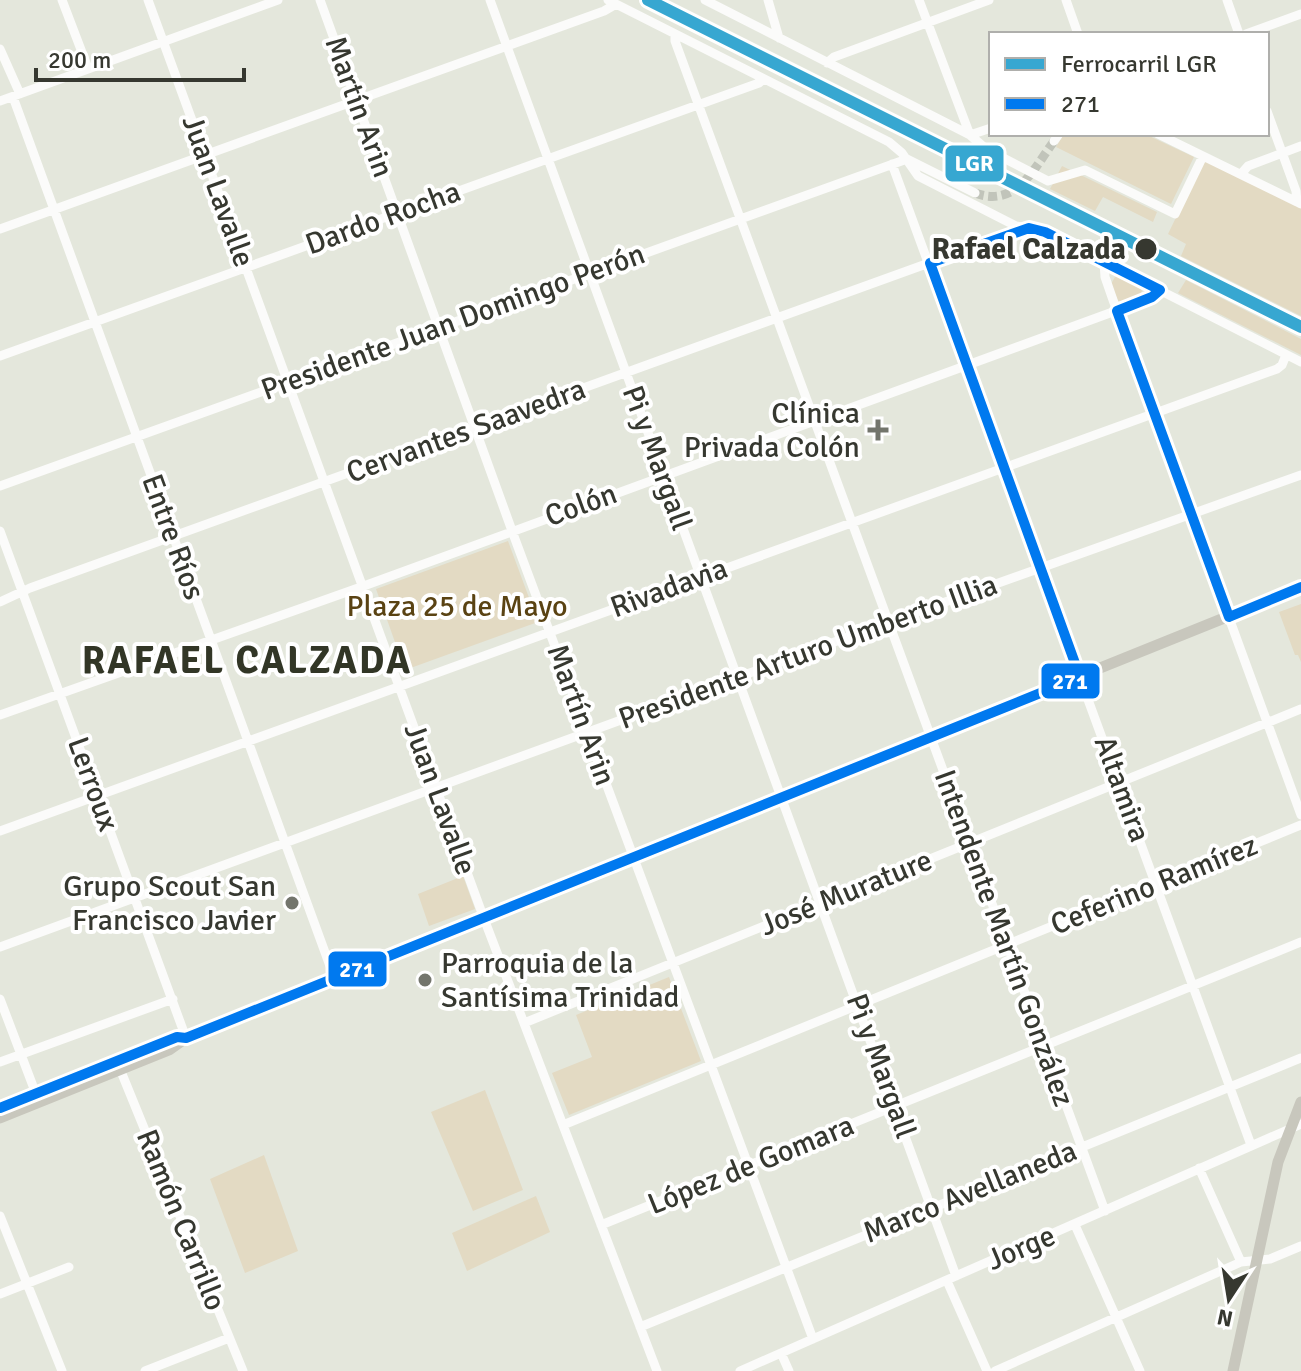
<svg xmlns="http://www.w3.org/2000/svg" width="1301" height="1371" font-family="Signika,sans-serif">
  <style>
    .green { fill: #e3dac3 }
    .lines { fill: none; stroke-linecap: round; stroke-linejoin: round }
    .minor-tunnel { stroke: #c1c4ba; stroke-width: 9; stroke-dasharray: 9 4.5; stroke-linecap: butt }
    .minor { stroke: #fbfbfa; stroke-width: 9 }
    .major { stroke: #c8c7bd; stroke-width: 11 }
    .bus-1-casing { stroke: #fff; stroke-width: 16 }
    .bus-1 { stroke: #0079ef; stroke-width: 10 }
    .rail-1-casing { stroke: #fff; stroke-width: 18 }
    .rail-1 { stroke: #37a7d1; stroke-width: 12 }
    .stop-dot { fill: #363830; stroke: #fff; stroke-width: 3 }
    .poi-dot { fill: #73756c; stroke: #fff; stroke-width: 3 }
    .labels { text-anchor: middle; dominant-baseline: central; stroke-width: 8; stroke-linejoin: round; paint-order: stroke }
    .street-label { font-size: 30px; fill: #363830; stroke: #fff }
    .stop-label { font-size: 30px; font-weight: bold; fill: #363830; stroke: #fff; text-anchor: end }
    .poi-label { font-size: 30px; fill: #363830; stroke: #fff; text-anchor: end }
    .park-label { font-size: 30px; fill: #5a4313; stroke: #fff }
    .district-label { font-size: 38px; font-weight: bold; letter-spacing: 2px; fill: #323626; stroke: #fff }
    .line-badge { stroke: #fff; stroke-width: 3 }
    .badge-label { font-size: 22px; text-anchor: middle; font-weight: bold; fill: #fff }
  </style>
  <rect width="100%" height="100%" fill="#e4e7dc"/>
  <path class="green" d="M1064 134H1145L1194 157 1171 204 1056 147Z
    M1206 161 1301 208V316L1181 256 1186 244 1168 234 1201 166Z
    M1062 166 1157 212 1153 222 1103 197 1095 211 1050 189Z
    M1121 276 1139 285 1142 291C1139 299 1126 304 1118 301L1111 284 1115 277Z
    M1186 280 1301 339V355L1178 293Z
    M508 541 538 622 405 670 376 589Z
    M1301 604V662L1298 655H1295L1279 612Z
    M463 876 475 909 429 926 418 894Z
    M669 977 701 1061 569 1115 552 1073 592 1057 576 1015Z
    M485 1090 523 1190 473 1211 431 1112Z
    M264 1155 298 1251 245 1273 210 1179Z
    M536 1196 550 1232 467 1271 452 1233Z"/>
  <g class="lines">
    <path class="minor-tunnel" d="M975 193C1016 208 1033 170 1054 141"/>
    <path class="minor" d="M62 0 88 68
      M148 0 483 916 657 1371
      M320 0 515 539 813 1339
      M490 0 956 1276
      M608 0 889 142 902 153 918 176 1016 226 1045 232 1301 362
      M705 0 970 135 986 149 1048 181 1085 170 1175 214 1203 156
      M768 0 779 38
      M919 0 970 135
      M1066 0 1078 34
      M1227 0 1239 34
      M675 34V41L1105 1211
      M1246 34 1301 14
      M0 49 20 94
      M827 63 834 57 989 0
      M13 97 334 977
      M0 101 278 0
      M1267 111 1296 191 1297 202
      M1158 134 1301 204
      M970 135 991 128
      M1054 141 1059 134
      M907 159 975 193
      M892 164 1251 1145
      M1241 174 1248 166 1301 146
      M0 229 604 11 616 4
      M1104 262 1105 277 1113 300 1301 815
      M0 356 759 83 764 79
      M0 486 907 159
      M0 531 186 1038
      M0 602 30 588 1023 229
      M0 715 361 587 1129 306 1152 297 1160 290
      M0 831 1277 369 1282 365 1286 355
      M0 947 889 622 1301 475
      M0 999 36 1094
      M524 1023 1301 709
      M0 1062 173 999
      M120 1069 243 1371
      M563 1125 1301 825
      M1199 1168 1241 1262
      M0 1216 62 1371
      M601 1225 1301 942
      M1075 1225 1140 1371
      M947 1281 987 1371
      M0 1294 69 1267
      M640 1327 1301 1058
      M781 1353 789 1371
      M145 1371 229 1338
      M740 1371 1301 1124
      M995 1371 1241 1262 1270 1259 1301 1246"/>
    <path class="major" d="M0 1108 177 1037 186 1038
      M0 1118 169 1050 186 1038 334 977 1301 587
      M1233 1371 1278 1162 1301 1102"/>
    <g class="bus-1-casing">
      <path id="bus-1" d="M0 1108 177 1037 186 1038 1080 677 930 263 1029 228 1045 232 1160 290 1152 297 1117 311 1229 617 1301 587"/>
    </g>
    <use href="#bus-1" class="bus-1"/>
    <g class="rail-1-casing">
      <path id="rail-1" d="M648 0 1301 327"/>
    </g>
    <use href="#rail-1" class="rail-1"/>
  </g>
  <circle class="stop-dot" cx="1146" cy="249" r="12"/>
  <g class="poi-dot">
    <path d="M874 418h8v8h8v8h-8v8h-8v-8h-8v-8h8z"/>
    <circle cx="292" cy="903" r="8"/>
    <circle cx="425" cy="980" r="8"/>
  </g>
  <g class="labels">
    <g class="street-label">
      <text transform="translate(359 107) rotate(70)">Martín Arin</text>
      <text transform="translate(218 191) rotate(70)">Juan Lavalle</text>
      <text transform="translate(383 218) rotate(-20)">Dardo Rocha</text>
      <text transform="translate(453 322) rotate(-20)">Presidente Juan Domingo Perón</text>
      <text transform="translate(466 431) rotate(-20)">Cervantes Saavedra</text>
      <text transform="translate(657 458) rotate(70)">Pi y Margall</text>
      <text transform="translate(581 505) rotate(-20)">Colón</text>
      <text transform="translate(173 537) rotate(70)">Entre Ríos</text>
      <text transform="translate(669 588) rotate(-20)">Rivadavia</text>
      <text transform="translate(808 652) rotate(-20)">Presidente Arturo Umberto Illia</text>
      <text transform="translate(581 715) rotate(70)">Martín Arin</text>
      <text transform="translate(93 784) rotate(70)">Lerroux</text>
      <text transform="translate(1122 789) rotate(70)">Altamira</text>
      <text transform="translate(440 799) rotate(70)">Juan Lavalle</text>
      <text transform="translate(1154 885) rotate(-22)">Ceferino Ramírez</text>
      <text transform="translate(846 893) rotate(-22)">José Murature</text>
      <text transform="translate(1004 938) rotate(70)">Intendente Martín González</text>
      <text transform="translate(881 1066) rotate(70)">Pi y Margall</text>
      <text transform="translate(751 1165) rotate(-22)">López de Gomara</text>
      <text transform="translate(970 1192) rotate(-22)">Marco Avellaneda</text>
      <text transform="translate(181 1220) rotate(68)">Ramón Carrillo</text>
      <text transform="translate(1021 1248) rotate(-23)">Jorge</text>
    </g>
    <g class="stop-label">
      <text x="1126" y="249">Rafael Calzada</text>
    </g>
    <g class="poi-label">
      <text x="860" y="413">Clínica<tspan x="860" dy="34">Privada Colón</tspan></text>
      <text x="276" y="886">Grupo Scout San<tspan x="276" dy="34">Francisco Javier</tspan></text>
      <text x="441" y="963" text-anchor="start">Parroquia de la<tspan x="441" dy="34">Santísima Trinidad</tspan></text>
    </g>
    <g class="park-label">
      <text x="457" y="606">Plaza 25 de Mayo</text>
    </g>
    <g class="district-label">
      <text x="247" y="660">RAFAEL CALZADA</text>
    </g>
  </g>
  <g class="line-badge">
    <rect x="944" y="144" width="61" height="39" rx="8" fill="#37a7d1"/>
    <rect x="1040" y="662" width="61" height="38" rx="8" fill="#0079ef"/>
    <rect x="327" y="950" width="61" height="38" rx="8" fill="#0079ef"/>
  </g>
  <g class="badge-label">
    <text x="974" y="171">LGR</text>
    <text x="1070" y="689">271</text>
    <text x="357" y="977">271</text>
  </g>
  <rect x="989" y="32" width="280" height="104" fill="#ffffff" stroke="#afafac" stroke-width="2"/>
  <rect x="1005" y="58" width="40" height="12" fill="#37a7d1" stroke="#afafac" stroke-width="2"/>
  <text x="1061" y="72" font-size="24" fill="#363830">Ferrocarril LGR</text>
  <rect x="1005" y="98" width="40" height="12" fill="#0079ef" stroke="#afafac" stroke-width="2"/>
  <text x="1061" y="112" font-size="24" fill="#363830">271</text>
  <g transform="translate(1229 1299) rotate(192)" stroke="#ffffff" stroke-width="6" paint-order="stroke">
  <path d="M0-6L14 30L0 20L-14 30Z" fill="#363830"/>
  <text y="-12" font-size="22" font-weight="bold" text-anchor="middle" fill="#363830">N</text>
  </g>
  <path d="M36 68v12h208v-12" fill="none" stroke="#363830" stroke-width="4"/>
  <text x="48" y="68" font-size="24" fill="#363830" stroke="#ffffff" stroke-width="6" paint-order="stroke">200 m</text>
</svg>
